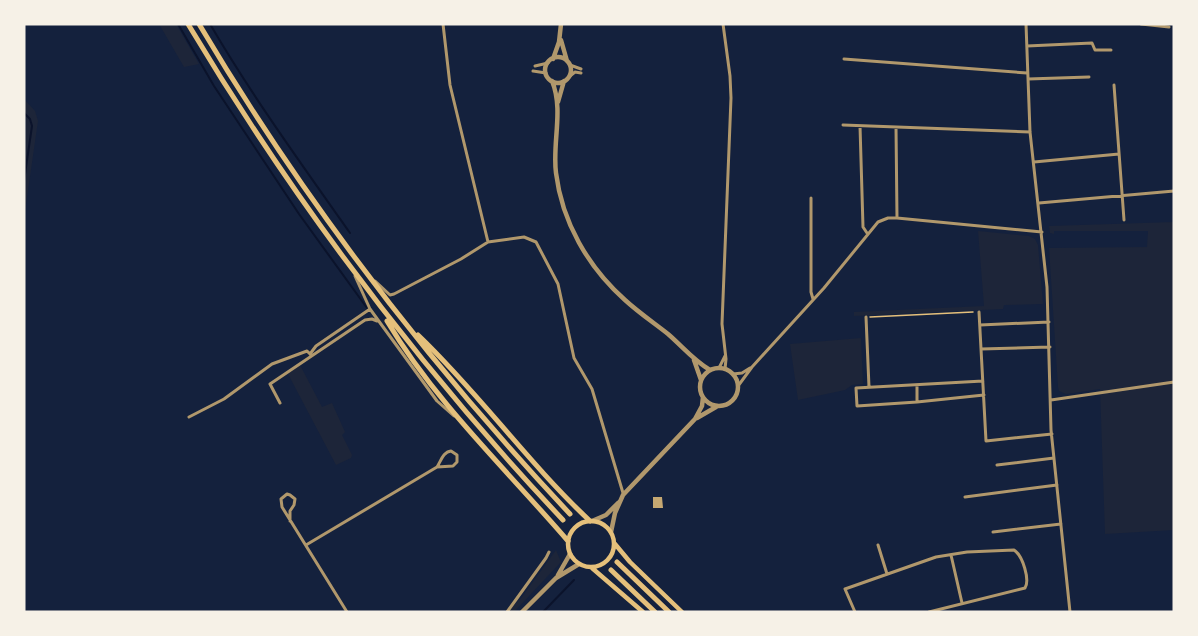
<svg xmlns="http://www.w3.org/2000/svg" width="1198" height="636" font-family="Literata,serif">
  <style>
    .green { fill: #1d2539 }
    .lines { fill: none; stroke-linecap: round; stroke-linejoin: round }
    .stream { stroke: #0b132b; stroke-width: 2 }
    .building { fill: #c6a872 }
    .path { stroke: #e5c07b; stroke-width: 1.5 }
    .minor { stroke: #b1986c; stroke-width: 3 }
    .tertiary { stroke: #b1986c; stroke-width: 4.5 }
    .secondary { stroke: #e5c07b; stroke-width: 4.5 }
    .primary { stroke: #e5c07b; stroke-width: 5 }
  </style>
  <rect width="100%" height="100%" fill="#14213d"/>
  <path class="green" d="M159 24H176L199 64 184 67Z
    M24 99 35 111 38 121 24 218 26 122Z
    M1174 222V530L1105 534 1100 389 1066 394 1059 391 1058 387 1049 248 1147 247 1148 231H1054V234L1050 233 1049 226Z
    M978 231 1029 236 1035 239 1038 245 1043 304 1004 305 1003 309 854 316V312L984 306Z
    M861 338 863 384 852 385 845 390 798 400 790 344Z
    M300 365 322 407 332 403 345 432 342 435 352 455 351 458 336 465 288 374Z
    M556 550 561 562 514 612H507L522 597Z"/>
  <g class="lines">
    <path class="stream" d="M178 24 214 86 299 214 367 308
      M210 24C252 96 302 165 350 233
      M24 113 30 119 32 126 24 181
      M543 612 574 580"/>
  </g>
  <path class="building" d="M653 497H662L663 508H653Z"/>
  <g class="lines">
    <path class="path" d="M870 317 973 312"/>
    <path class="minor" d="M443 24 450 85 488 242
      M723 24 730 76 731 98 722 324 726 359 725 369
      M1026 24 1030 132 1047 287 1051 430 1070 612
      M1141 24 1169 27
      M1027 46 1092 43 1095 50H1111
      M844 59 1027 73
      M570 65 581 69
      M535 66 548 63
      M533 71 546 73
      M570 76 575 72 581 73
      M1028 79 1089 77
      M1114 85 1124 220
      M843 125 1030 132
      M860 126 863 227 867 233
      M896 127 897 218
      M1034 162 1119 154
      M811 198V292L813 299
      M1039 203 1174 191
      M355 276 370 309 437 401 454 416
      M375 281 390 295 394 294 461 259 488 242 524 237 536 242 558 284 574 358 592 389 623 493
      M979 312 986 441 1052 434
      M866 317 869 387
      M980 325 1049 322
      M981 349 1050 347
      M310 354 316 346 370 309
      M719 368 725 356
      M733 374 742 373 750 368
      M917 385V402L984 395
      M738 386 752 367 824 288 878 222 888 218H897L1042 232
      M1051 400 1174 382
      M917 402 857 406 856 388 983 381
      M280 403 270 384 365 320 372 319 377 321
      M189 417 224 399 272 364 307 351 309 353
      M997 465 1054 458
      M965 497 1057 485
      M290 521V511L294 505 295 499 290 495 287 494 281 499 282 507 347 612
      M993 532 1061 524
      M306 545 437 467 453 466 457 462V455L451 451C443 452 441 461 437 467
      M878 545 887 574
      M951 555 962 603
      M507 612 546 558 549 552
      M855 612 845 589 936 557 967 552 1014 550C1023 556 1030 580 1025 588L929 612"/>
    <path class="tertiary" d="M561 40 567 61
      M545 70a13 13 0 1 1 26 0a13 13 0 1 1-26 0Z
      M553 59 559 42 561 24
      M552 81C564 110 552 143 556 173 562 222 588 267 625 300 638 312 654 323 668 334 682 346 694 361 710 370
      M558 102 564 81
      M694 360 701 380
      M700 387a19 19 0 1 1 38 0a19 19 0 1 1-38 0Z
      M697 418 716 407
      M592 521 606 515 618 503
      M611 532 615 513 623 495 695 419 702 406 703 397
      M558 575 570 554
      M522 612 556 578 579 564"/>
    <path class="secondary" d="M568 544a23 23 0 1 1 46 0a23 23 0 1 1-46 0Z
      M615 544 630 562 682 612
      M592 568 643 612"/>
    <path class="primary" d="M188 24C295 203 420 368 563 520
      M199 24C304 201 429 364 570 514
      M387 321C436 403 506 469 568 541
      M418 335C479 393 528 463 590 521
      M617 562 669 612
      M611 570 655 612"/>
  </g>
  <rect width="1198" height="636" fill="none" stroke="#f6f1e7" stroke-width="51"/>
</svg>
